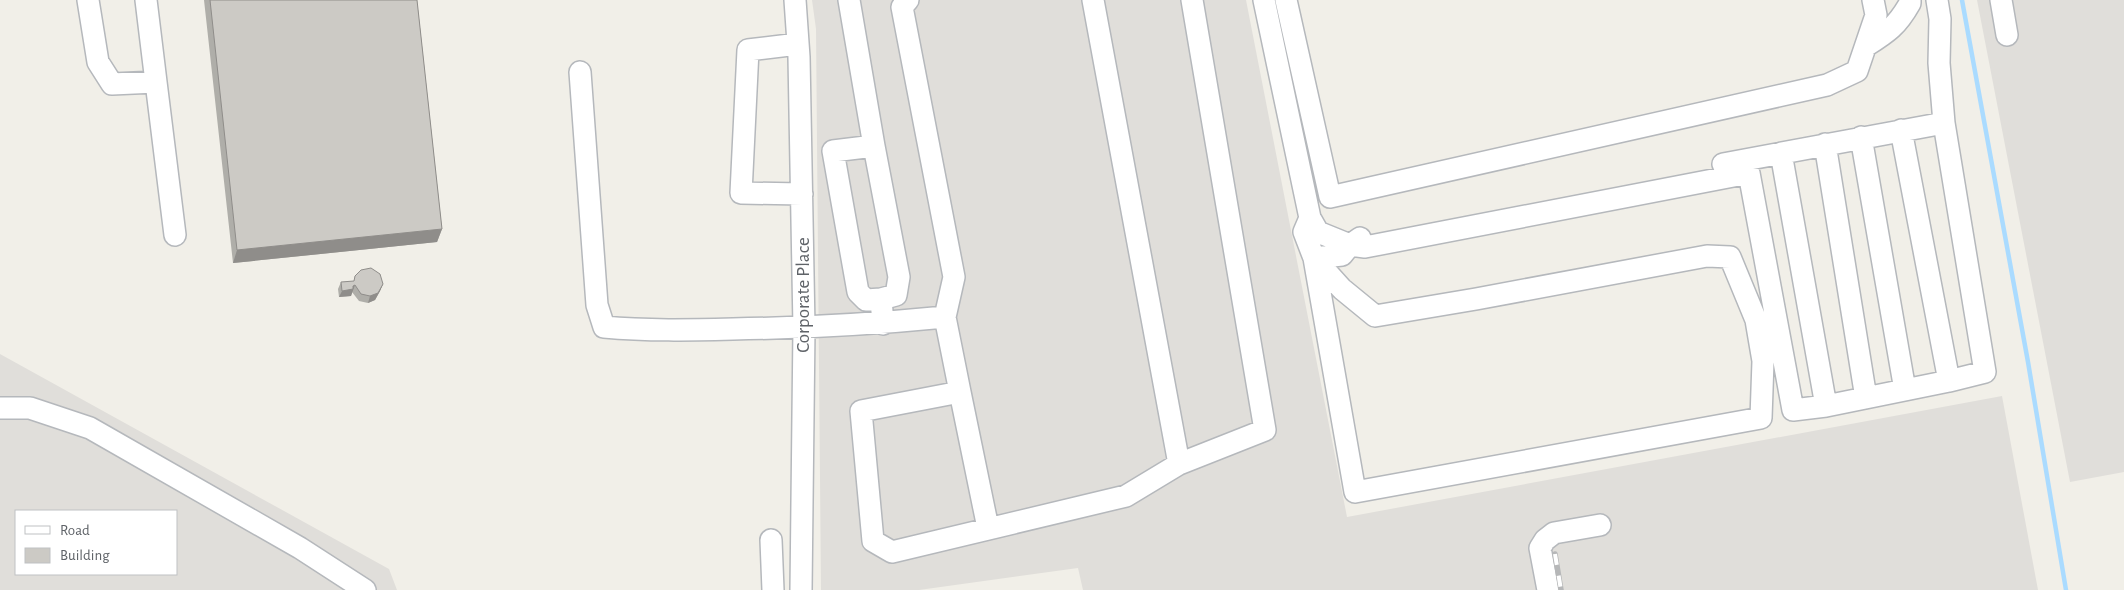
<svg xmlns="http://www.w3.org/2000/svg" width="2124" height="590" font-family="'Alegreya Sans',sans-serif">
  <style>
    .industrial { fill: #e0deda; fill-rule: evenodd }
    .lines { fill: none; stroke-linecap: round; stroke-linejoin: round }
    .stream { stroke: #aadbff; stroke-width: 4.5 }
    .minor-casing { stroke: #b5b8bc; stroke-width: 24 }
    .minor { stroke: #fff; stroke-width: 21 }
    .rail-casing { stroke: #b6b7b8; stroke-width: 5.5 }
    .rail { stroke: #fff; stroke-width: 4; stroke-dasharray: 11; stroke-linecap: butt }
    .wall { fill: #afaea9 }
    .shaded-wall { fill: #8f8d8a }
    .building { fill: #cccac5; stroke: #8f8d8a }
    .labels { text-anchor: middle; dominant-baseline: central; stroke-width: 4.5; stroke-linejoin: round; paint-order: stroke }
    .street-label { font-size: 19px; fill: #5f6368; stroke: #fff }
  </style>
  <rect width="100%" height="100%" fill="#f1efe8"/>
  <path class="industrial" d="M812 0H1246L1347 517 2002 396 2038 590H1083L1078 568 919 590H821L816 29Z
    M1977 0H2124V472L2070 482Z
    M0 354 389 569 397 590H0ZM16 511H176V574H16Z"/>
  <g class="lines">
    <path class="stream" d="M1962 0 2028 362 2066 590"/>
    <g class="minor-casing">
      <path id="minor" d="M88 0 98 62 112 84 156 82 175 235
        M146 0 156 82
        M795 0 799 57 804 328 801 590
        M849 0 874 146 833 151 858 292 866 300 881 299 883 324
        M908 0 902 7 954 277 945 317 960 392 861 411 873 541 892 552 1126 496 1179 464 1265 430 1192 0
        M1093 0 1179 464
        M1264 0 1310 218 1318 232 1350 245 1365 247 1749 173 1793 410 1826 406
        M1286 0 1330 197 1827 85 1857 71 1876 15 1873 0
        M1937 0 1940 19 1939 63 1944 123 1985 372 1949 381
        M2001 0 2007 35
        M798 44 748 50 741 193 802 194
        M1866 46C1888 32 1897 26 1910 3V0
        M580 72 597 305 604 327C647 331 690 330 733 329 804 328 874 324 945 317
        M1861 137 1905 390
        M1825 144 1866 398
        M874 146 899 277 896 295 881 299
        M1781 153 1826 406 1949 381 1901 130
        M1723 164 1944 123
        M1310 218 1304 232 1314 258 1355 492 1761 418 1763 361 1756 320 1730 257 1707 256 1476 299 1375 316 1342 289 1314 258
        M1314 258 1342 255 1350 245 1360 238
        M960 392 988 528
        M0 408H30L90 428 300 548 365 590
        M771 540 773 590
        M1548 590 1540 548 1545 540 1554 533 1600 525"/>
    </g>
    <use href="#minor" class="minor"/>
    <g class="rail-casing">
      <path id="rail" d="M1555 554 1561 590"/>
    </g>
    <use href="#rail" class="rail"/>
  </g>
  <path class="wall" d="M204 0H417L442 229 437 242 233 263Z
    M355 276 383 284 380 291 375 300 368 303 359 301 352 292 351 296 339 297 338 289 341 282H354Z"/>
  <path class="shaded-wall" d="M442 229 437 242 233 263 237 250Z
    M383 284 380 291 375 300 368 303 370 296Z
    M355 285 351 296 339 297 342 291 353 286Z"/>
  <path class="building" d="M210 0H417L442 229 237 250Z
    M371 268 380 274 383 284 378 293 370 296 361 294 355 285 353 286V289L342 291 341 282 354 281 355 276 361 270Z"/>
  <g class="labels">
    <g class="street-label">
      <text transform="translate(803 295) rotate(-90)">Corporate Place</text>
    </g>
  </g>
  <rect x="15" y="510" width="162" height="65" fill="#ffffff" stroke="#bfc1c3"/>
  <rect x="25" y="526" width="25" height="8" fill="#ffffff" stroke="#bfc1c3"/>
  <text x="60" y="535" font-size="15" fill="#5f6368">Road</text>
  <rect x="25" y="548" width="25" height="15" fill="#cccac5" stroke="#bfc1c3"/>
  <text x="60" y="560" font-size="15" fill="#5f6368">Building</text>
</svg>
